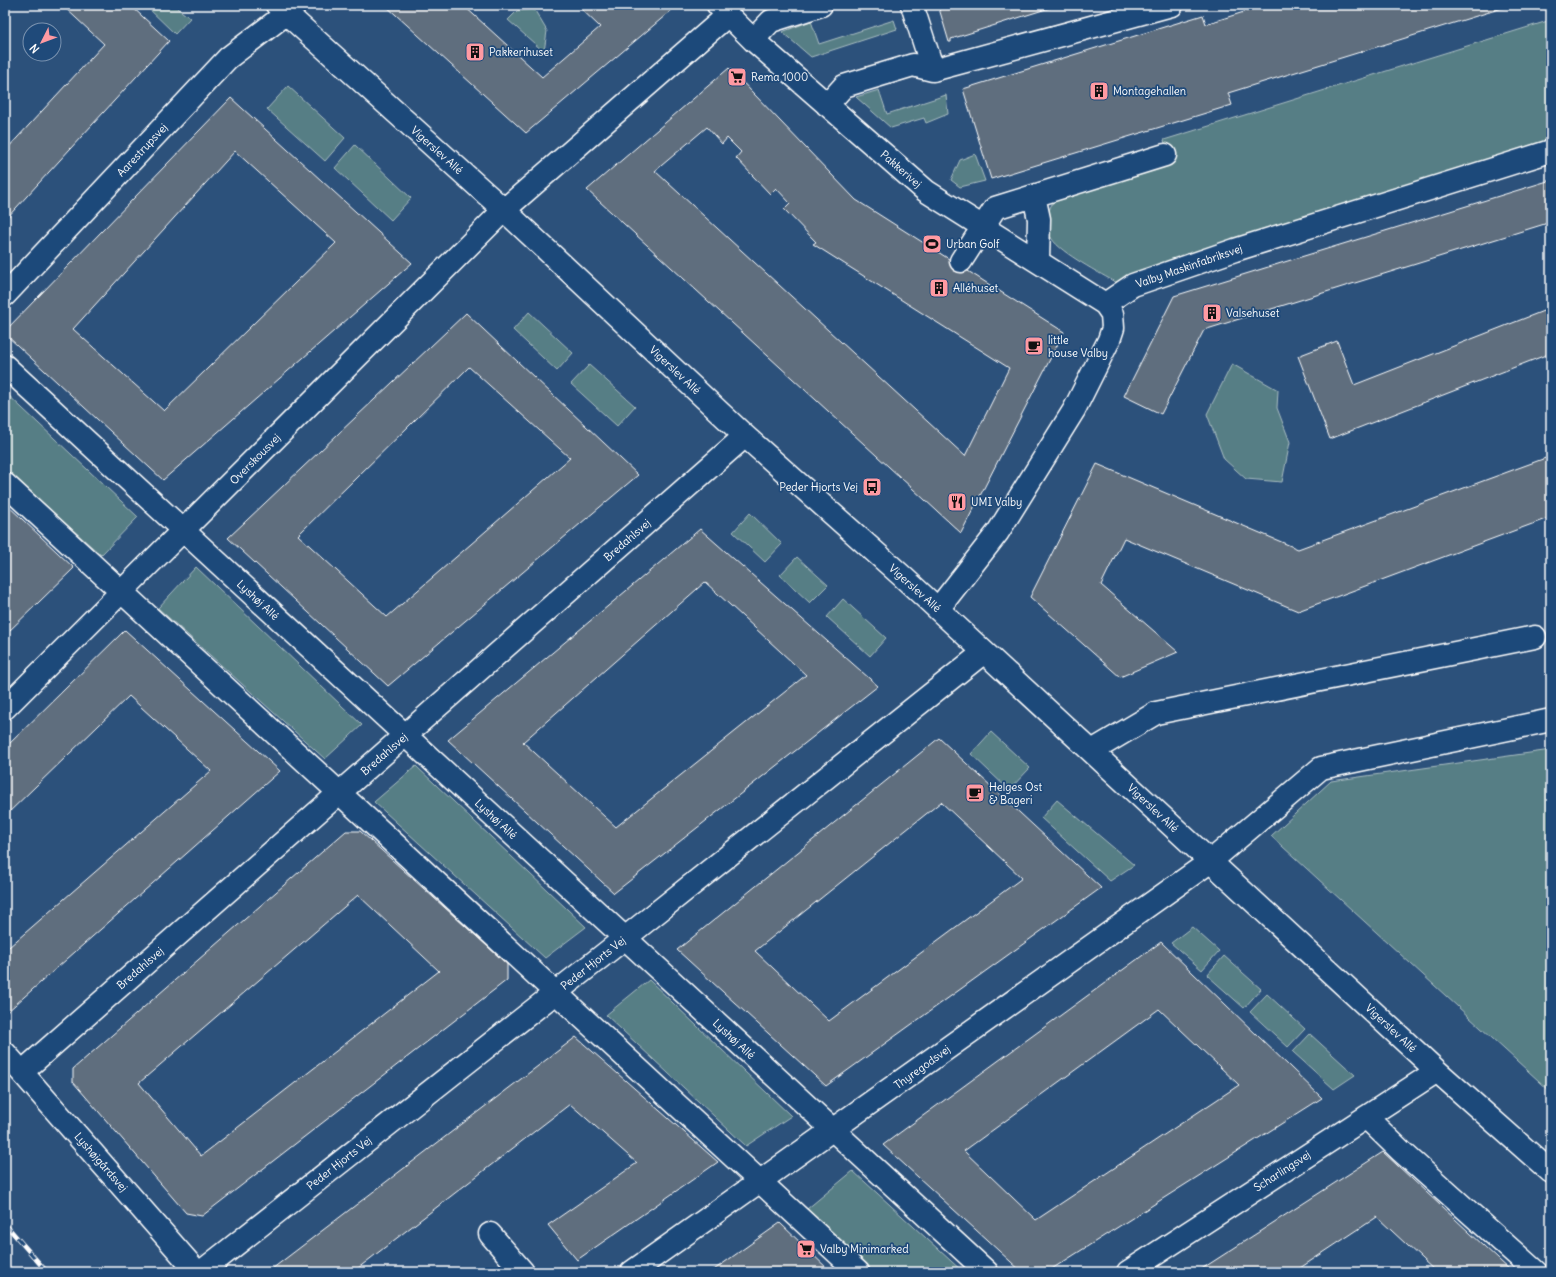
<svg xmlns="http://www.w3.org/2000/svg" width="1556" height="1277" font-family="Delius,sans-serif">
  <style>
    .green { fill: #567e85; stroke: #aabec2 }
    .building { fill: #5e6e7e; stroke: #fff; fill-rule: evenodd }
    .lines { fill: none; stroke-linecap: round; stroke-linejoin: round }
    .minor-casing { stroke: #fff; stroke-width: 25 }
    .minor { stroke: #1f4a7a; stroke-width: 22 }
    .rail-casing { stroke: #fff; stroke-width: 4.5 }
    .rail { stroke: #1f4a7a; stroke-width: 3; stroke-dasharray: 9; stroke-linecap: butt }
    .labels { text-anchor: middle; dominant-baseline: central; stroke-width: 3.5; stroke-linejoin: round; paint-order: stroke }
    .poi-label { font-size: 11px; fill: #fff; stroke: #1f4a7a; text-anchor: start }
    .street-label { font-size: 11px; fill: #fff; stroke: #1f4a7a }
  </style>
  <rect width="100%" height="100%" fill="#2c517b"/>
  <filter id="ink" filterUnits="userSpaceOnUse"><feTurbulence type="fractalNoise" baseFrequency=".025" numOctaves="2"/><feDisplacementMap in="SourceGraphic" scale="8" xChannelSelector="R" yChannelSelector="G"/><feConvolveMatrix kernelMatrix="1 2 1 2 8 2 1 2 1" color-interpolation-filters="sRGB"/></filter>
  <g filter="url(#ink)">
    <path class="green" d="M145 5H173L190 18 175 34Z
      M534 9 547 31 544 52 508 20 517 11Z
      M894 20 897 29 811 57 782 32 811 21 819 44Z
      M1551 20V148L1117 283C1101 274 1061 253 1052 239 1044 227 1047 208 1056 198L1171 162 1164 140Z
      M288 86 345 138 325 161 267 109Z
      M879 90 887 114 946 95 948 114 926 123 924 118 891 128 856 97Z
      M355 145 411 198 391 220 335 168Z
      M975 154 985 181 960 187 951 180 960 160Z
      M529 312 573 353 557 371 513 330Z
      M1232 364 1278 390 1277 408 1290 442 1282 482 1246 479 1224 459 1207 414Z
      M589 365 635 406 617 426 571 384Z
      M5 392 138 517 101 555 5 469Z
      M750 513 782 544 765 562 733 532Z
      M797 557 828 585 810 603 780 575Z
      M196 567 362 725 325 759 158 608Z
      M843 599 886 638 870 656 827 617Z
      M991 732 1030 768 1009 790 971 754Z
      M1551 750V1092L1271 836 1331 781Z
      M416 766 586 927 545 958 374 802Z
      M1057 800 1134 865 1110 881 1041 818Z
      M1192 927 1219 951 1202 970 1171 943Z
      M1224 956 1261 989 1244 1008 1207 975Z
      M649 980 791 1116 746 1146 606 1015Z
      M1267 994 1305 1029 1288 1047 1250 1012Z
      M1310 1034 1355 1075 1334 1089 1293 1052Z
      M853 1171 963 1272H872L807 1209Z"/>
    <path class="building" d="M62 5H130L169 41 5 220V151L104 44Z
      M385 5H463L542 77 600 27 577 5H668L673 9 526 133Z
      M938 5H1059L951 39V42H949Z
      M1266 5H1512L1228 93 1232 105 991 179 963 89 1203 15 1206 24Z
      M729 68 856 200 1064 332 961 533 587 190ZM707 127 722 144 727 138 741 152 736 158 770 194 776 188 790 203 784 209 816 242 813 244 1009 368 965 456 655 171Z
      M231 98 412 263 163 480 5 334V331ZM235 151 336 243 164 411 73 329Z
      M1551 180V222L1204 330 1161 414 1124 396 1174 296Z
      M1551 308V353L1330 439 1298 356 1337 341 1354 385Z
      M466 313 638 475 388 686 228 538ZM469 367 570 458 387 617 298 535Z
      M1551 456V517L1298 611 1124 538 1101 585 1178 652 1120 677 1030 597 1097 464 1298 549Z
      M5 503 74 568 5 635Z
      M700 529 878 686 614 893 448 740ZM705 582 806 675 616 827 523 742Z
      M125 630 280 771 7 1012 5 1010V943L9 947 211 771 129 696 5 816V748Z
      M939 738 1101 888 826 1086 677 950ZM941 802 1022 878 829 1021 755 951Z
      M346 831H360L507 964V980L202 1216 186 1213 73 1082V1069ZM358 895 439 971 201 1156 139 1083Z
      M1161 942 1322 1098 1047 1272H1022L883 1145ZM1159 1009 1239 1085 1036 1220 964 1151Z
      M576 1037 718 1162 577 1260 548 1225 637 1163 570 1104 353 1272H268Z
      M1383 1152 1512 1272H1436L1377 1217 1294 1272H1202L1200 1270Z
      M780 1223 831 1272H711Z"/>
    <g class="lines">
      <g class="minor-casing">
        <path id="minor" d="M277 5 504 210 745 436 902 576 1437 1071 1551 1172
          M718 5 753 40 926 191 1105 304 1112 314 1113 328 1109 340 1074 410 998 532 938 609
          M912 5 933 70 1172 5
          M753 40 771 21 821 5
          M827 105 844 86 913 65 933 70
          M1034 196 1039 219 1038 261
          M961 261 995 208 1165 155
          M5 295 228 58 287 13
          M1105 304 1133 285 1235 250 1551 151
          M5 366 987 1272
          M5 484 858 1272
          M5 708 504 210 728 15
          M1092 751 1156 713 1535 637
          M5 1053 197 1272
          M22 1072 745 436
          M1366 1117 1401 1151 1536 1272
          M490 1234 523 1272
          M201 1272 625 938 984 652
          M632 1272 1211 861 1321 768 1551 720
          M1128 1272 1437 1071"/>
      </g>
      <use href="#minor" class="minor"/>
      <g class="rail-casing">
        <path id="rail" d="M5 1224 47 1272"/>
      </g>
      <use href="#rail" class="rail"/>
    </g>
  </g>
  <defs>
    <g id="building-square" transform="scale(1)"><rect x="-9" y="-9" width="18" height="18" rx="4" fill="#ff9aa2" stroke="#1f4a7a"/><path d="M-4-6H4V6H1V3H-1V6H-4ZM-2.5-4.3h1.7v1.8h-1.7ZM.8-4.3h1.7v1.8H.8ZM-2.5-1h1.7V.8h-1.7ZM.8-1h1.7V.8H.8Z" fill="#111"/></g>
    <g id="supermarket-square" transform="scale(1)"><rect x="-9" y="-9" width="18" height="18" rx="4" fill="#ff9aa2" stroke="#1f4a7a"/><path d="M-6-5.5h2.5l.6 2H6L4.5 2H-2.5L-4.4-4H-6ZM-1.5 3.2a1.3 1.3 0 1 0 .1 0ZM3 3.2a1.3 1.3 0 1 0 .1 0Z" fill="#111"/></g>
    <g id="stadium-square" transform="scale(1)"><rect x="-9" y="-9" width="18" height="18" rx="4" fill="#ff9aa2" stroke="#1f4a7a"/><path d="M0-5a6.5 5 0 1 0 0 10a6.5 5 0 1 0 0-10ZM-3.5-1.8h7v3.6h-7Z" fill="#111"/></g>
    <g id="cafe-square" transform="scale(1)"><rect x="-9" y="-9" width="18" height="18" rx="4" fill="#ff9aa2" stroke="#1f4a7a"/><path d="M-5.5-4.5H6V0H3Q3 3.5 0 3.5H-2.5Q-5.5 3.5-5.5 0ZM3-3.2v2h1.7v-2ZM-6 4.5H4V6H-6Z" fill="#111"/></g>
    <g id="bus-square" transform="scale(1)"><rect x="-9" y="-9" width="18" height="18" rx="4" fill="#ff9aa2" stroke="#1f4a7a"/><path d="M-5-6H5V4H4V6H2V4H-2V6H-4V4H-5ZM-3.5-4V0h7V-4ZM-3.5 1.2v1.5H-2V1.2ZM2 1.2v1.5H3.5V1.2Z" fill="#111"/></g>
    <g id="restaurant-square" transform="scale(1)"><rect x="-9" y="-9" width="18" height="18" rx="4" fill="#ff9aa2" stroke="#1f4a7a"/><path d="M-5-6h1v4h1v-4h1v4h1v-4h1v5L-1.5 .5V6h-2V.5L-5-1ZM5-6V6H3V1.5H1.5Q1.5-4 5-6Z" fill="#111"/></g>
  </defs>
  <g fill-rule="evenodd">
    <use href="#building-square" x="475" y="52"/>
    <use href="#supermarket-square" x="737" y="77"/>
    <use href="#building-square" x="1099" y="91"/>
    <use href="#stadium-square" x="932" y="244"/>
    <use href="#building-square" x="939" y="288"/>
    <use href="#building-square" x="1212" y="313"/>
    <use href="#cafe-square" x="1034" y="346"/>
    <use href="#bus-square" x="872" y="487"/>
    <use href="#restaurant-square" x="957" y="502"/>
    <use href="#cafe-square" x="975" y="793"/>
    <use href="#supermarket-square" x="806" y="1249"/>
  </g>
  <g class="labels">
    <g class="poi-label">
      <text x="489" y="52">Pakkerihuset</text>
      <text x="751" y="77">Rema 1000</text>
      <text x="1113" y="91">Montagehallen</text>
      <text x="946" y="244">Urban Golf</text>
      <text x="953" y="288">Alléhuset</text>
      <text x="1226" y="313">Valsehuset</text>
      <text x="1048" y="340">little<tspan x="1048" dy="13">house Valby</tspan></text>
      <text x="858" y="487" text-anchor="end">Peder Hjorts Vej</text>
      <text x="971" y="502">UMI Valby</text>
      <text x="989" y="787">Helges Ost<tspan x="989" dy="13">&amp; Bageri</tspan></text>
      <text x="820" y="1249">Valby Minimarked</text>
    </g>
    <g class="street-label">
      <text transform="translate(142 150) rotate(-47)">Aarestrupsvej</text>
      <text transform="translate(437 150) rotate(42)">Vigerslev Allé</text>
      <text transform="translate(901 169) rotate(41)">Pakkerivej</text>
      <text transform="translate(1189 266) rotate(-19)">Valby Maskinfabriksvej</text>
      <text transform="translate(675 370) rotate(43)">Vigerslev Allé</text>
      <text transform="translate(255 459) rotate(-45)">Overskousvej</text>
      <text transform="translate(627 540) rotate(-41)">Bredahlsvej</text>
      <text transform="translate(915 588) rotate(42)">Vigerslev Allé</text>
      <text transform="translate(258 600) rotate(43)">Lyshøj Allé</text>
      <text transform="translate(384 754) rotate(-41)">Bredahlsvej</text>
      <text transform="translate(1153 808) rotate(43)">Vigerslev Allé</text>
      <text transform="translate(496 819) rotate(43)">Lyshøj Allé</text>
      <text transform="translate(593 963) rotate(-38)">Peder Hjorts Vej</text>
      <text transform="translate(140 968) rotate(-41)">Bredahlsvej</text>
      <text transform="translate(1391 1028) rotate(43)">Vigerslev Allé</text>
      <text transform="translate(734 1039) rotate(43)">Lyshøj Allé</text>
      <text transform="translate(922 1067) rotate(-36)">Thyregodsvej</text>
      <text transform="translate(101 1162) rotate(49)">Lyshøjgårdsvej</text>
      <text transform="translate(339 1163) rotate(-38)">Peder Hjorts Vej</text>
      <text transform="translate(1282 1171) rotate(-33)">Scharlingsvej</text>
    </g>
  </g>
  <rect width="1556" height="1277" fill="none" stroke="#1f4a7a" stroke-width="20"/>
  <rect x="10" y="10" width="1536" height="1257" fill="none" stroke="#fff" stroke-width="1.5" filter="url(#ink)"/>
  <g transform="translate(42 42) rotate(228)"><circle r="19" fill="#1f4a7a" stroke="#7992af"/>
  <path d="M0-3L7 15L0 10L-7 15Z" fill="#ff9aa2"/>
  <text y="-6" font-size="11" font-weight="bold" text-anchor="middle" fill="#ffffff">N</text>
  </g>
</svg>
